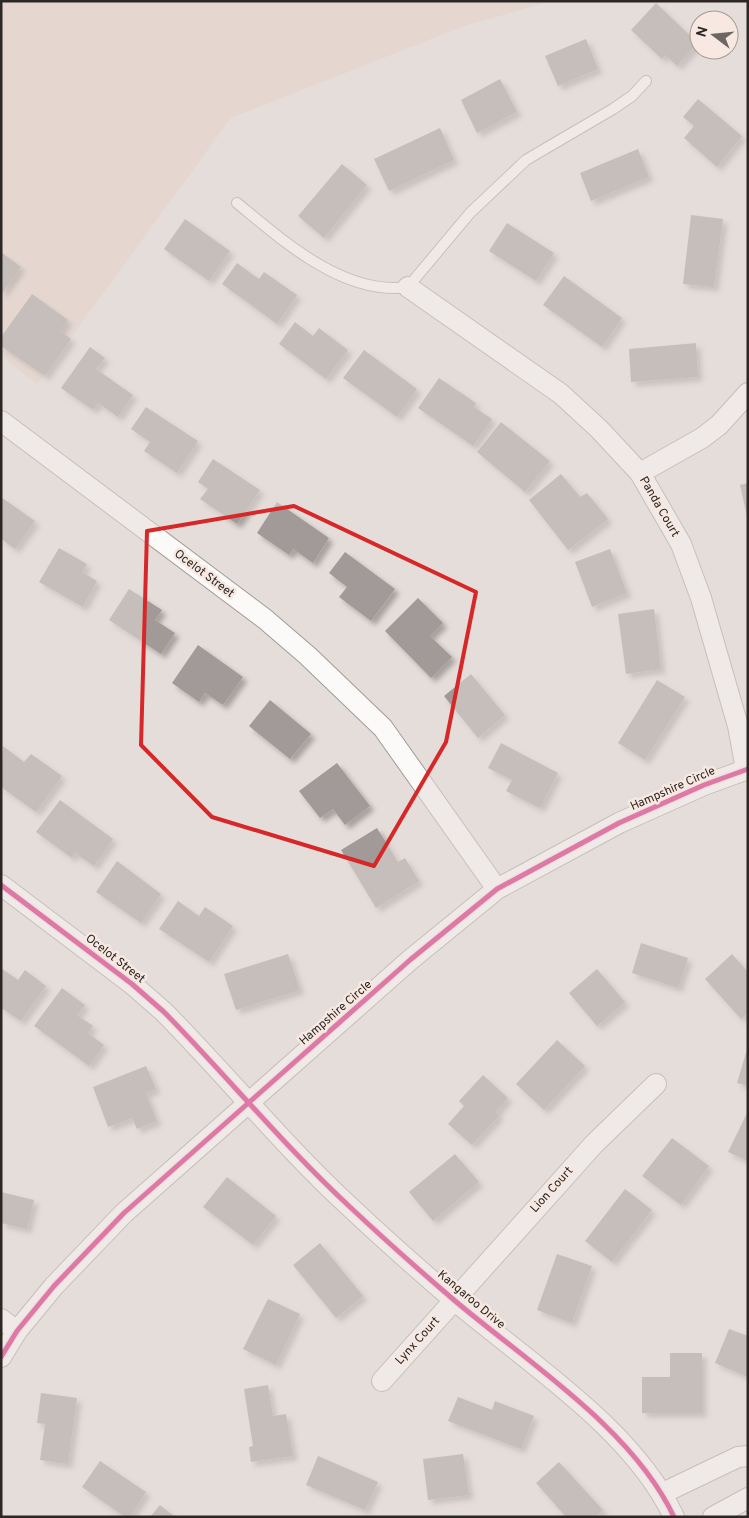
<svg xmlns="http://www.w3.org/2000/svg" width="749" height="1518" font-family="Overpass,sans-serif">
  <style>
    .green { fill: #e4cfc6 }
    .building { fill: #a19a98; filter: url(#shadow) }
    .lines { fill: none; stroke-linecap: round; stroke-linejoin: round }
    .lane-casing { stroke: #a19b98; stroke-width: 12 }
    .street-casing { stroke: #a19b98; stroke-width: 22 }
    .lane { stroke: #fbfaf9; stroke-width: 10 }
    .street { stroke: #fbfaf9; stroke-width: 20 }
    .cycleway-casing { stroke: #f7e8e1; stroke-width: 8 }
    .cycleway { stroke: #d6006c; stroke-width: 5 }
    .marked { fill: none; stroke: #d62828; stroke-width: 4; stroke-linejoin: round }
    .labels { text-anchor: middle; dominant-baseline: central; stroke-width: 5; stroke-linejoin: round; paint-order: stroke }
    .street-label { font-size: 12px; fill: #2c2724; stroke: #f7e8e1 }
  </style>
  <defs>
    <filter id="shadow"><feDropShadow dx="4.5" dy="4.5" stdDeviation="2.5" flood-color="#0004"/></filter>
  </defs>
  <rect width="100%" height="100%" fill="#e5ddd9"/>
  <path class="green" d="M1 1H552L464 26 231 118 37 384 1 356Z"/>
  <path class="building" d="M656 3 698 43 677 66 665 55 662 59 631 30Z
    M586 39 598 69 558 86 545 56Z
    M500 79 517 112 477 133 461 100Z
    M698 99 742 136 717 167 684 138 694 126 683 117Z
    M440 128 454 160 389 191 374 159Z
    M638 149 649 177 591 201 580 173Z
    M342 164 367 185 324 238 298 216Z
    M691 215 723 219 714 287 683 284Z
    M185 219 230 251 209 281 164 249Z
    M507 223 554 253 536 281 489 251Z
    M1 252 21 267 1 295Z
    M237 263 259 279 264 272 297 295 277 324 222 284Z
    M564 276 622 318 602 347 543 305Z
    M32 294 68 320 60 331 71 339 45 376 1 346V337Z
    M295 322 313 336 319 328 348 350 326 379 279 344Z
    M696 343 698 377 631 382 629 349Z
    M90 347 105 358 96 369 133 395 118 417 98 403 93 410 61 388Z
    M364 350 417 389 397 417 343 378Z
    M439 378 476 403 474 407 492 419 473 446 418 408Z
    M146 407 198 441 177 473 144 451 150 442 131 429Z
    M501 422 550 461 525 492 477 452Z
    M213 459 260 490 237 524 200 499 208 489 198 482Z
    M561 474 580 497 587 493 608 519 568 550 529 500Z
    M748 483V516H747L740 485Z
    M1 497 35 521 15 549 1 539Z
    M277 502 329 538 313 563 293 549 289 555 257 533Z
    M59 548 87 564 82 572 97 581 83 607 39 582Z
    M610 549 627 593 592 607 575 562Z
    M345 552 395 589 371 621 339 597 347 587 329 573Z
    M129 589 162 610 155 620 175 633 161 654 109 620Z
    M418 598 443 623 430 636 452 657 431 678 385 631Z
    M654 609 661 669 626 674 618 614Z
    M198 645 243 677 223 705 205 693 199 702 172 683Z
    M471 674 505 715 478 738 444 696Z
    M657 680 685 697 645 760 618 743Z
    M270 700 311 734 290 759 249 726Z
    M501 743 558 773 540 808 506 791 512 780 488 768Z
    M3 746 24 762 31 754 62 776 36 812 1 787Z
    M337 763 370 806 345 825 333 809 320 818 299 791Z
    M60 800 113 839 94 866 75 853 72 858 36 832Z
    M377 828 398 862 405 858 419 881 376 908 341 850Z
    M117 861 161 894 141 923 96 892Z
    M178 901 199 916 205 907 233 926 209 962 159 929Z
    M641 943 688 958 678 988 632 973Z
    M288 954 300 990 236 1010 224 974Z
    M732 954 748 972V1013L741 1019 705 979Z
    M1 968 18 980 25 970 46 986 21 1021 1 1008Z
    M597 969 625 1002 597 1026 569 993Z
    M62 988 85 1005 77 1015 93 1026 88 1033 104 1045 89 1066 34 1026Z
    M557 1040 585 1066 544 1110 516 1084Z
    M748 1046V1086L737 1083Z
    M146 1066 156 1089 146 1093 157 1121 137 1129 132 1118 108 1127 93 1087Z
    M483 1075 508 1098 496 1112 499 1116 472 1145 448 1124 464 1106 459 1101Z
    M748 1111V1161L728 1152Z
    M672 1138 709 1166 681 1205 642 1176Z
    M455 1154 479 1182 433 1221 409 1192Z
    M227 1177 276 1216 253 1245 203 1207Z
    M625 1189 652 1210 612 1262 585 1241Z
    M1 1192 34 1200 27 1229 1 1223Z
    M320 1243 363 1296 336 1318 293 1265Z
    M557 1254 592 1266 572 1323 537 1310Z
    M268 1299 300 1314 276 1365 243 1349Z
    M729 1329 748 1336V1377L715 1363Z
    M670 1353H702V1413H642V1377H670Z
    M268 1385 273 1416 286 1414 293 1456 251 1462 249 1447 253 1446 244 1389Z
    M41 1393 77 1398 68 1464 40 1460 45 1424 37 1423Z
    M458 1397 492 1410 495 1401 534 1416 521 1449 448 1421Z
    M463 1454 469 1495 428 1500 423 1459Z
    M318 1456 378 1482 365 1510 306 1485Z
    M100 1461 146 1492 130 1517H125L82 1487Z
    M559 1462 603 1510 595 1517H566L536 1483Z
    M160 1505 175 1517H150Z"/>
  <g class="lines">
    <g class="lane-casing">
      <path id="lane" d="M237 203C283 241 344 296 408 287L470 213 526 160 613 109 632 96 646 81"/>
    </g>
    <g class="street-casing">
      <path id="street" d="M408 287 561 394 599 429 640 473 681 544 701 598 738 726 746 769
        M1 421 265 619 308 656 383 728 497 889
        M640 473 702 438 719 425 748 393
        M1 885 132 984 164 1012C227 1076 284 1146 350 1207 384 1239 419 1270 454 1300 527 1362 633 1429 674 1517
        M1 1319 17 1331
        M1 1357 17 1331 54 1286 124 1213 410 960 497 889 619 823 704 785 748 769
        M382 1381 594 1144 656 1084
        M663 1493 738 1457 748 1456
        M713 1517 748 1498"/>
    </g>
    <use href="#lane" class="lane"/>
    <use href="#street" class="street"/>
    <g class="cycleway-casing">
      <path id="cycleway" d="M1 885 132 984 164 1012C227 1076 284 1146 350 1207 384 1239 419 1270 454 1300 527 1362 633 1429 674 1517
        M1 1357 17 1331 54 1286 124 1213 410 960 497 889 619 823 704 785 748 769"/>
    </g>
    <use href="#cycleway" class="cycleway"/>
  </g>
  <path d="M0 0H749V1518H0ZM294 506 476 592 446 742 374 866 212 817 141 745 147 531Z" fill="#e5ddd9" fill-opacity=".55" fill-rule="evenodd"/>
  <path class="marked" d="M294 506 476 592 446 742 374 866 212 817 141 745 147 531Z"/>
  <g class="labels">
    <g class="street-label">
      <text transform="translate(659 507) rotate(60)">Panda Court</text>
      <text transform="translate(204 574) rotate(37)">Ocelot Street</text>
      <text transform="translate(673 789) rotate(-24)">Hampshire Circle</text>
      <text transform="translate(115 959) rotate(38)">Ocelot Street</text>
      <text transform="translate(336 1013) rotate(-41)">Hampshire Circle</text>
      <text transform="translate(552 1190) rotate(-48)">Lion Court</text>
      <text transform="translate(471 1300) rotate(40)">Kangaroo Drive</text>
      <text transform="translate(418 1341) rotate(-48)">Lynx Court</text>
    </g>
  </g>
  <rect width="749" height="1518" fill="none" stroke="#2c2724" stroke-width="5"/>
  <g transform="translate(714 35) rotate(286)"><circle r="24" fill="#f7e8e1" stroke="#a69b95"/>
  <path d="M0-4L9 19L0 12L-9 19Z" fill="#6d6763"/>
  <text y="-8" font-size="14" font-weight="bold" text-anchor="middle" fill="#2c2724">N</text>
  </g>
</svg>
